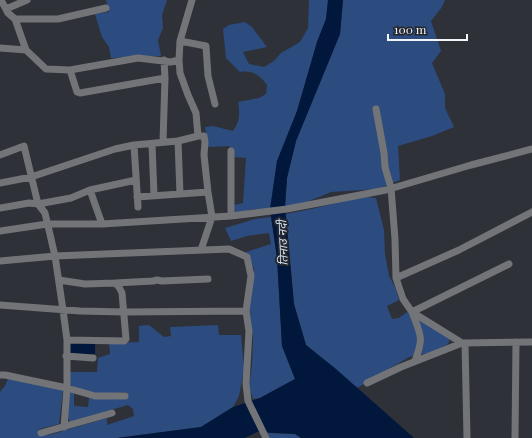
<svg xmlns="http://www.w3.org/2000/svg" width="532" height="438" font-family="'Playfair Display','Noto Sans Devanagari',serif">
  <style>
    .green { fill: #2c4c7f }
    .water { fill: #02173c }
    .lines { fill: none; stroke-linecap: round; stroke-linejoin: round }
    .minor { stroke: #727477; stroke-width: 7 }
    .labels { text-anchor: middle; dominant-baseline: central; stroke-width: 4; stroke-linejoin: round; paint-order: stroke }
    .water-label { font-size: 12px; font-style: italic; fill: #d0ddf1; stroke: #24282e }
  </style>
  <rect width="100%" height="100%" fill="#2e3138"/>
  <path class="green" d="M106 0H167L162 15 163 28 158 40 161 56 111 58 109 47 102 37 95 14 109 12Z
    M309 0H328L326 19 317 42 297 111 277 161 270 210 254 209 235 214 234 205 243 203 246 158 234 157 229 146 208 147 205 127 213 126 233 131C240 121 240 114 238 102L259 98 266 94 267 85C260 75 253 70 240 72L226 58 223 29 229 25 245 22 252 27 267 47 243 52 249 64 264 67 274 61 281 53 300 42 308 28Z
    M343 0H445L442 7 431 21 441 51 432 63 445 94V108L454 127 432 136 398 146 400 180 377 189 331 192 302 204 285 207 287 178 296 141 340 34Z
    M368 197 376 198 384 230 385 254 389 276 395 287 399 300 387 306 392 319 399 318 407 312 450 339 448 344 432 352 409 357 357 388 306 345 294 304 286 214 316 208 348 200Z
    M271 217 277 258 282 346 295 379 260 398 253 399 249 387 252 365 253 338 249 310 254 269 249 255 246 252 271 244 269 233 247 236 231 241 225 228 255 219Z
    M149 325 164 337 171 336 170 327 218 325 219 335H241L244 369 239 396 233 407 201 427 117 438H0V392L5 386 8 379 63 390 59 424 39 429 38 435H49L107 418V425L134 416 133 409 128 405 69 422 67 411 69 391 74 392V406L88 407 89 397 125 398 126 392 104 394 85 391 70 385V372H97L98 358 110 354 109 343 139 342V326Z
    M267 433 295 434 301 438H270Z"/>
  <path class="water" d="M328 0H343L340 34 296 141 287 178 285 207 294 304 306 345 336 369 414 438H301L295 434 257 432 245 438H117L201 427 233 407 260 398 295 379 282 346 277 258 270 209 277 161 297 111 317 42 326 19Z
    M68 342 95 343V354L90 355 68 353Z"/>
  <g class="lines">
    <path class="minor" d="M1 0 8 13 15 19 26 50
      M192 0 180 41 179 60 180 73 188 95 196 113 198 136
      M6 9 27 0
      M15 19H58L106 8
      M180 41 206 46 208 76 215 104
      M0 48 26 50 46 69 70 70 138 58 171 62 179 60
      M70 70 77 92 80 93 165 78
      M376 109 384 153 385 167 391 188 395 239 396 278 459 250 532 212
      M178 141 180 194
      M163 142 165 78 164 60
      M152 144 154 195
      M134 145 138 207
      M231 151V216L287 209 386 190 471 165 532 149
      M0 155 24 146 38 204 45 213 55 256 63 310 67 340
      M0 183 31 177 115 149 134 145 178 141 198 136H204L205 142 204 155 208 192 212 217 201 250
      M90 190 102 224
      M137 197 208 192
      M0 208 29 203 38 204 71 198 90 190 136 180
      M0 231 47 224H102L231 216
      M0 261 55 256 229 249 247 257 251 276 246 311
      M396 278 403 299 412 312 462 343
      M59 280 85 284 115 283 119 287 122 293 126 339 124 341 67 340V388L64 427
      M115 283 153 281 157 280 162 281 208 279
      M0 305 80 311 124 312 246 311 249 331 246 384 248 401 266 438
      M465 343 467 438
      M66 356 93 358
      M415 361C424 337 421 336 412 312L509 264
      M0 375H5L67 388 95 396H125
      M367 383 401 367 462 343 532 342
      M41 433 112 413
      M515 438 516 342"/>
  </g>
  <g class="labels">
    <g class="water-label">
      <text transform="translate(282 243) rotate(-92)">तिनाउ नदी</text>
    </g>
  </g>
  <path d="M388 34v6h79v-6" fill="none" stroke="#f2f5f9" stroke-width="2"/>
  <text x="394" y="34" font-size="12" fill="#f2f5f9" stroke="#24282e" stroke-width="3" paint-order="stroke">100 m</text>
</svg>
